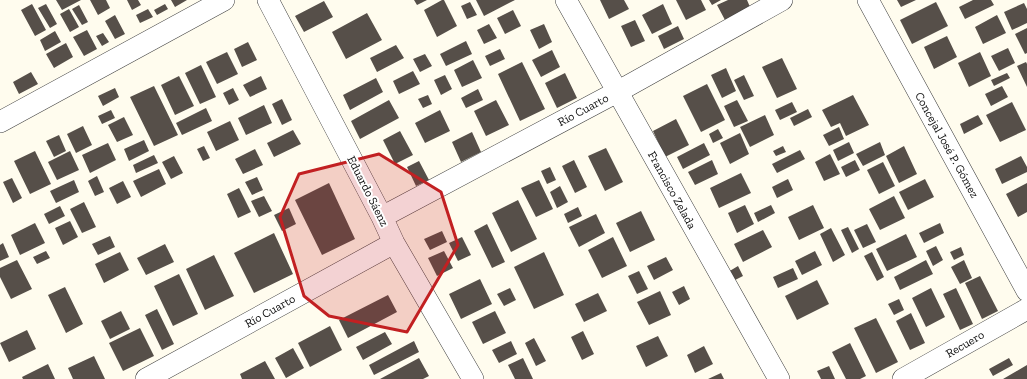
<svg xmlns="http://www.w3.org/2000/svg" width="1027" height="379" font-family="'Zilla Slab',serif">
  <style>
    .building { fill: #564f49 }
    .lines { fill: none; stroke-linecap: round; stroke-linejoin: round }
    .minor-casing { stroke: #404040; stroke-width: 22 }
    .minor { stroke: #fff; stroke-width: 21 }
    .marked { fill: #c22022; fill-opacity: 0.2; stroke: #c22022; stroke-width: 3; stroke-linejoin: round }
    .labels { text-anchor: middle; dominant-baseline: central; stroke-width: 4; stroke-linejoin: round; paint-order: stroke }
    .street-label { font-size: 12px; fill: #0d0d0d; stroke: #fff }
  </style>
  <rect width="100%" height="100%" fill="#fffcee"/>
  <path class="building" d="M56 0H81L62 10Z
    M90 0H106L110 8 98 15Z
    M127 0H138L141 5 132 10Z
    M171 0H187L175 7Z
    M414 0H427L417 5Z
    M442 0H444L457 26 437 37 424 10Z
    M476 0H515L484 16Z
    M600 0H624L629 9 609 19Z
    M676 0H701L706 10 686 20Z
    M709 0H721L712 5Z
    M728 0H747L750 7 725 20 717 5Z
    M897 0H916L901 7Z
    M973 0H991L994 5 965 19 959 7Z
    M324 1 333 17 304 32 295 16Z
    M470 2 477 15 467 19 461 6Z
    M936 2 948 26 912 44 900 20Z
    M1024 3 1027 9V23L1012 30 1004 12Z
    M32 4 46 30 35 36 21 10Z
    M46 4 57 24 50 28 38 8Z
    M165 4 168 9 157 15 154 10Z
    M663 4 672 24 652 34 642 15Z
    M79 5 88 22 82 25 72 9Z
    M69 9 79 27 70 32 60 14Z
    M148 9 153 17 140 23 136 15Z
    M513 10 521 26 505 34 497 18Z
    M367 13 382 40 346 59 332 32Z
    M115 15 125 34 115 39 105 21Z
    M997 15 1006 33 983 44 975 27Z
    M635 20 645 41 631 47 621 26Z
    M489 24 497 38 484 44 477 30Z
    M544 24 552 42 539 49 530 30Z
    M678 26 684 39 664 49 658 36Z
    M1027 28V53L1025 54 1015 34Z
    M87 30 97 49 84 56 73 37Z
    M55 31 61 42 45 51 40 40Z
    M103 33 109 42 102 46 96 36Z
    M947 36 957 57 934 69 924 47Z
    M466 41 472 54 446 66 440 54Z
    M248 42 257 60 242 67 234 49Z
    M66 43 73 57 54 68 46 54Z
    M396 45 404 58 377 72 370 58Z
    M1008 48 1015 63 999 71 991 56Z
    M500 49 505 59 490 66 485 56Z
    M552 50 560 67 541 77 532 60Z
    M227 52 238 74 217 84 206 62Z
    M980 52 991 76 969 87 958 63Z
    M425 54 432 66 420 72 413 59Z
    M782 58 797 89 777 98 762 67Z
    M473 60 482 78 462 87 454 70Z
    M522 62 545 109 520 121 498 74Z
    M1026 62 1027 64V87L1017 66Z
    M201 65 216 97 200 104 185 73Z
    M726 68 736 91 722 98 711 75Z
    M413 71 420 84 399 94 393 81Z
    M31 72 38 84 19 94 13 82Z
    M565 73 577 98 557 108 545 83Z
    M1007 73 1010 78 994 86 991 80Z
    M445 75 452 89 441 95 434 80Z
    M744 75 754 96 744 100 734 80Z
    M179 76 194 106 175 115 161 85Z
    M261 76 267 89 250 97 243 85Z
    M376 78 383 92 350 110 343 95Z
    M707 84 725 120 701 132 683 96Z
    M154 86 178 135 154 146 130 97Z
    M1002 86 1008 97 991 106 985 94Z
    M115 88 119 97 103 106 98 96Z
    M233 88 239 100 229 105 223 93Z
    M478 89 483 100 466 108 461 98Z
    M428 95 432 104 423 108 418 99Z
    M853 95 869 125 846 136 840 123 831 127 822 110Z
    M282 99 292 120 282 125 272 104Z
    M389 100 399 118 360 139 351 121Z
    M496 100 509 125 486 136 474 111Z
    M737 100 748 121 734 127 724 106Z
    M792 102 797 112 780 120 775 110Z
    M1012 102 1026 130 1000 142 986 115Z
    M264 105 272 123 246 135 238 118Z
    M206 108 212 121 182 135 176 123Z
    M808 109 812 117 794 126 790 118Z
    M111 110 115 118 102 124 98 116Z
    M440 110 450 131 425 143 415 123Z
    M765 115 774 135 750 147 740 127Z
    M978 115 983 124 964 134 960 124Z
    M124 117 133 135 117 142 108 125Z
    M676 119 689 145 665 157 653 131Z
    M230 121 239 140 216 151 207 132Z
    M83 126 92 145 76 153 67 134Z
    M839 127 844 139 829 146 823 135Z
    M718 129 723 138 713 143 709 134Z
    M293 130 301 144 274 157 267 143Z
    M400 131 413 155 395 164 383 140Z
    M472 132 481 152 461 162 452 142Z
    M740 133 749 154 730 164 720 143Z
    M59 135 66 151 54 157 46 141Z
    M144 140 149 151 129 161 124 149Z
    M849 142 854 153 838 161 833 150Z
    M880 142 885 155 863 166 856 154Z
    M108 143 116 160 90 173 82 155Z
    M704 143 710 155 683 169 677 157Z
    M204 146 210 158 203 161 197 149Z
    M783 146 786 152 776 156 773 151Z
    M904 146 917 174 899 183 886 156Z
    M606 148 623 182 605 191 588 156Z
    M255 149 263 165 243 174 235 159Z
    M800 150 805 159 777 173 772 164Z
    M35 151 51 184 30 194 14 161Z
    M70 151 79 170 57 180 48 162Z
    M830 154 840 174 824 181 815 162Z
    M154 155 158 163 136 173 133 165Z
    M174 156 183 173 171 179 162 162Z
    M1021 156 1027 167V172L1002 184 995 169Z
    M574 160 587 187 575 193 562 166Z
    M712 160 718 174 695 185 688 172Z
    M855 160 860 170 846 177 841 167Z
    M419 161 429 180 416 186 407 167Z
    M883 162 895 186 879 194 867 170Z
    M550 167 556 180 547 184 541 171Z
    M159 169 166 184 141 197 133 181Z
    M741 173 751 193 719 208 710 188Z
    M97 176 104 192 95 196 88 181Z
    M257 177 263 190 252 195 245 182Z
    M12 178 22 198 13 203 3 182Z
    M788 179 793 190 777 198 772 187Z
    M925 179 934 197 908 210 899 192Z
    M74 180 79 192 56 203 50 191Z
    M539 180 553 209 536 217 521 188Z
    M123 181 131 197 117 204 109 188Z
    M329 183 355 239 322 255 295 200Z
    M1027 183V212L1018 217 1006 194Z
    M560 186 568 202 557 208 550 192Z
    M239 188 251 212 238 218 227 194Z
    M264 196 272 211 259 217 251 201Z
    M894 196 905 218 880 230 869 209Z
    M518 200 537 239 511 252 492 213Z
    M84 202 96 227 82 233 70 209Z
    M745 205 754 224 737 233 728 213Z
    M771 205 775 213 758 222 754 213Z
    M813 205 824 228 799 240 788 217Z
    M60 206 65 216 49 224 44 214Z
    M578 207 582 216 568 223 564 214Z
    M289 208 296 224 282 231 274 215Z
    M641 211 655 240 630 252 616 223Z
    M596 214 605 233 579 247 569 227Z
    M70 221 78 237 63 245 55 228Z
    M35 223 45 243 20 255 11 235Z
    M940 223 944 233 924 243 919 233Z
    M487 224 505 262 492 268 474 231Z
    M867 224 876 242 863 248 854 230Z
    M848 227 859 249 852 253 841 230Z
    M831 228 845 255 833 262 820 234Z
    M763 230 772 247 743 262 734 244Z
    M442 231 447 242 430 250 424 239Z
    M274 233 293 274 254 293 234 253Z
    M906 234 917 257 887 271 876 249Z
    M110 236 115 247 98 255 92 244Z
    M462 237 471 255 458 261 449 243Z
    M613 237 627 266 602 278 588 250Z
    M3 243 9 257 0 261V245Z
    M165 244 174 262 146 275 137 258Z
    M936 246 943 260 933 266 926 251Z
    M961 247 964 255 954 260 950 252Z
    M46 251 50 258 37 264 33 257Z
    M444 251 453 268 437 276 428 258Z
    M815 251 822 265 802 275 795 261Z
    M120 252 129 270 104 283 95 264Z
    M544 252 564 295 534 309 514 267Z
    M872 252 884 277 877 281 864 256Z
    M214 255 234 296 205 310 186 269Z
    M666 257 673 270 654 280 647 266Z
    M17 260 32 289 11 299 0 277V268Z
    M926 260 933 274 900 290 894 277Z
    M964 260 972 278 960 284 951 267Z
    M738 266 743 276 733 281 728 272Z
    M793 268 798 279 778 288 773 277Z
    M639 271 648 289 637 294 628 276Z
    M179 274 198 314 173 326 154 286Z
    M980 276 998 311 982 319 965 283Z
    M480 279 492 304 461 319 449 294Z
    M817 280 829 304 797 320 785 296Z
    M684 286 690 299 679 305 672 292Z
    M65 287 83 324 66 333 48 295Z
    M510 288 516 300 504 306 497 294Z
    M931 288 945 317 926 327 912 298Z
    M956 288 973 324 960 330 943 294Z
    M660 291 671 315 649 325 637 302Z
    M598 293 607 311 584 322 575 304Z
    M388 295 397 312 348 338 339 320Z
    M899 299 904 310 894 315 888 304Z
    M157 309 174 344 162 350 145 315Z
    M121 311 130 329 110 339 101 321Z
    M495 311 506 333 483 344 472 322Z
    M911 313 925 343 910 350 896 321Z
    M876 318 898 362 876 373 854 328Z
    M330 326 342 350 310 367 298 343Z
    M140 328 154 356 123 371 109 343Z
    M27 330 36 349 9 362 0 343Z
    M583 331 594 354 582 360 571 337Z
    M385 332 392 344 363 360 356 347Z
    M658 336 668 356 646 367 636 346Z
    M534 338 546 361 536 366 525 343Z
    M414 341 419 352 374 375 369 365Z
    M511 341 517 354 499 363 492 350Z
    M850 343 866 376 860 379H846L832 352Z
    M704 346 713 364 695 373 687 355Z
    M293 348 304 368 286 378 275 358Z
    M94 356 105 379H73L68 368Z
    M419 358 429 376 423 379H380Z
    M523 358 533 379H515L508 365Z
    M1009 358 1013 365 993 376 989 369Z
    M265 361 275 379H242L240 374Z
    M48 364 55 379H23L22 377Z
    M1027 365V379H1003Z
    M829 366 835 379H821L817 371Z
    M721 373 724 379H708Z"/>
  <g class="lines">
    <g class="minor-casing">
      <path id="minor" d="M268 0 382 217 394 243 473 379
        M566 0 779 379
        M868 0 1027 291
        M0 122 224 0
        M382 217 617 92 782 0
        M146 379 394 243
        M903 379 1027 309"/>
    </g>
    <use href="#minor" class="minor"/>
  </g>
  <path class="marked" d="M379 154 441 192 458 245 407 332 329 316 304 296 280 217 299 174Z"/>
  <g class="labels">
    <g class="street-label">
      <text transform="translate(583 110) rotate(-28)">Río Cuarto</text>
      <text transform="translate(947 145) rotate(61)">Concejal José P. Gómez</text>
      <text transform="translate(672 190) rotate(61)">Francisco Zelada</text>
      <text transform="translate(368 191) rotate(63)">Eduardo Sáenz</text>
      <text transform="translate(270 311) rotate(-29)">Río Cuarto</text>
      <text transform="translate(965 344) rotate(-30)">Recuero</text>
    </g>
  </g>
</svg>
